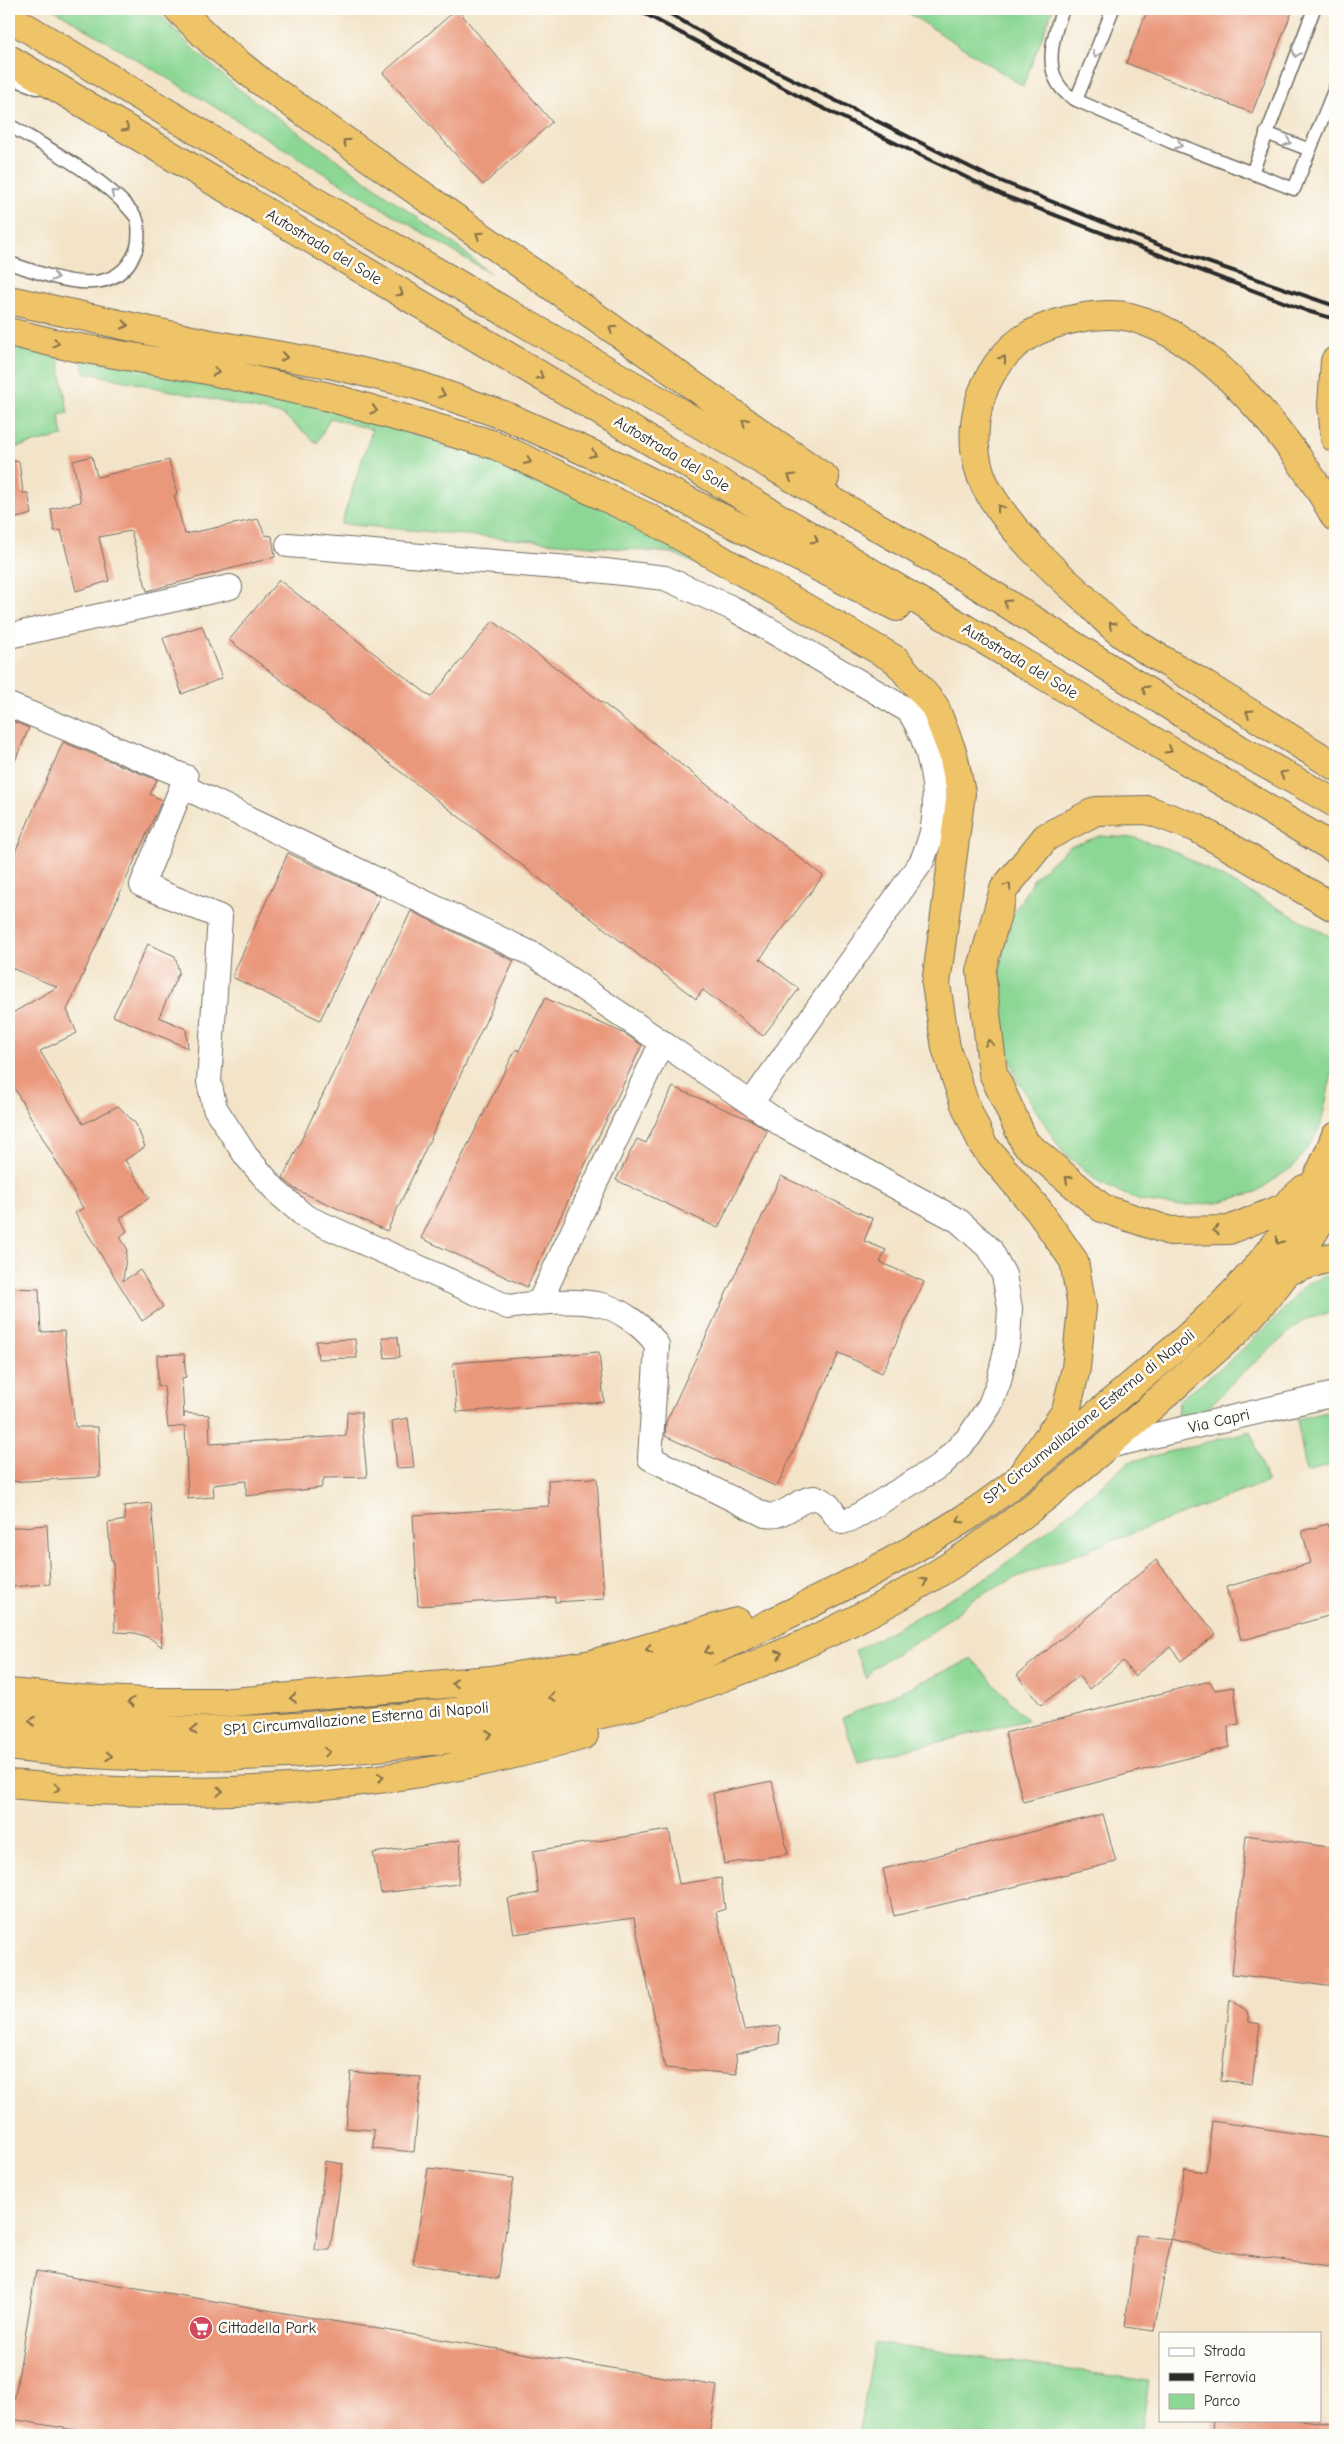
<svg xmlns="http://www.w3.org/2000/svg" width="1344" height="2444" font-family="'Comic Neue',sans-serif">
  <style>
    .green { fill: #8cd794; stroke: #5c8160 }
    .building { fill: #ea987c }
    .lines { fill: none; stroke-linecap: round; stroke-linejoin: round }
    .lane-casing { stroke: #716c62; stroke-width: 15 }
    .street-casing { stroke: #716c62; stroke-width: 26 }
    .highway-casing { stroke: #716c62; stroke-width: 30 }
    .lane { stroke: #fff; stroke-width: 12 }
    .street { stroke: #fff; stroke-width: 24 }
    .highway { stroke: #efc469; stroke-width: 28 }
    .rail { stroke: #2b2b2b; stroke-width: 4 }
    .oneway { stroke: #a0a0a0 }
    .oneway2 { stroke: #837047 }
    .labels { text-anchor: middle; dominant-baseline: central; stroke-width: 5; stroke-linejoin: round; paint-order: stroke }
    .street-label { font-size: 16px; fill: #2b2b2b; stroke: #fdfcf7 }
    .poi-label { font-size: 16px; fill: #2b2b2b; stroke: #fdfcf7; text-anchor: start }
  </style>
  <rect width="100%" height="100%" fill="#fdfcf7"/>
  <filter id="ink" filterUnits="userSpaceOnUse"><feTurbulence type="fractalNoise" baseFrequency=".02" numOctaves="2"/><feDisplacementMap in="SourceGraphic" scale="10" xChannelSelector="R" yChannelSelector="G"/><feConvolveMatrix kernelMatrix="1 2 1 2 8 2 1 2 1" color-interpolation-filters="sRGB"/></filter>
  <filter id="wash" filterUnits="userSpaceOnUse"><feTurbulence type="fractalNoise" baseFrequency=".0096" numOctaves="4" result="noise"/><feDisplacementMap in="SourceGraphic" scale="20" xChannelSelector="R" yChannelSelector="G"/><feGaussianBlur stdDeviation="1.12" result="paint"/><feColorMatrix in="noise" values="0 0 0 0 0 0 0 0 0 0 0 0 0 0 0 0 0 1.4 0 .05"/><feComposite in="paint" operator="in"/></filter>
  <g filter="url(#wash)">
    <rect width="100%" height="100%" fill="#f3e4c9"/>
    <path class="green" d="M53 9H155L189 45 237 88 453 243 491 274Z
      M902 9H1053L1023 86Z
      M9 343 58 354 68 413 59 415 63 436 9 449Z
      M81 358 257 387 485 454 608 507 752 591 672 553 341 524 372 430 330 418 317 443 283 415 84 372Z
      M1100 836 1135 838 1174 851 1335 939V1057L1321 1125 1310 1145 1294 1166 1256 1192 1216 1203 1176 1206 1140 1201 1099 1183 1061 1150 1016 1078 1002 1028 1000 968 1010 919 1035 877 1069 847Z
      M1335 1272V1312L1303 1320 1237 1378 1197 1419 1182 1420 1177 1414 1179 1400 1230 1361 1278 1316 1305 1284Z
      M1335 1410V1464L1306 1472 1297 1419Z
      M1251 1431 1267 1482 1017 1577 974 1599 928 1635 873 1668 867 1679 855 1651 981 1581 1024 1550 1129 1462Z
      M972 1659 1027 1720 858 1762 842 1718Z
      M875 2343 1149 2381 1141 2435H858Z"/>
    <g id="blocks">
      <path class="building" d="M457 9 552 122 483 185 383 73Z
        M1148 9H1293L1252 113 1126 63Z
        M92 456 97 477 169 460 177 494 174 495 185 534 258 519 265 535 272 536 275 557 147 591 131 531 99 537 109 581 76 591 61 530 54 531 51 509 81 502 73 461Z
        M19 461 23 493H28L32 514 9 520V462Z
        M279 580 431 697 493 621 608 707 823 876 760 959 799 989 763 1036 703 990 696 999 229 640Z
        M202 626 222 678 182 694 163 638Z
        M9 720 29 728 9 775Z
        M63 742 157 780 150 794 162 800 67 1010 77 1033 40 1051 83 1124 118 1106 136 1124 145 1147 125 1160 149 1198 120 1218 127 1231 120 1237 127 1248 123 1281 140 1270 163 1307 142 1321 75 1213 83 1208 9 1079V1015L57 987 9 967V866Z
        M288 853 380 896 320 1020 232 977Z
        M411 911 514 961 387 1231 295 1189 283 1178Z
        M148 944 175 956 179 972 159 1017 186 1029 188 1048 113 1016Z
        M545 998 625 1034 642 1045 527 1287 421 1238 516 1049 519 1051Z
        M673 1087 755 1122 767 1131 757 1152H755L718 1228 616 1180 637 1139 646 1143Z
        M781 1176 873 1219 864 1241 886 1250 880 1262 924 1282 882 1373 839 1353 777 1487 665 1436 666 1422Z
        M9 1288 39 1289 41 1332 64 1331 75 1427H98L100 1477 9 1482Z
        M382 1337H398L400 1357 385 1358Z
        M355 1339 357 1358 318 1359 316 1341Z
        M599 1352 604 1402 457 1412 453 1363Z
        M184 1354 186 1377 182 1378 184 1418V1413L209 1415 210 1444 346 1436 347 1412H361L367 1477 324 1478 321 1488 246 1496V1481L213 1485 214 1497 188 1499 185 1426 168 1428 164 1386H158L157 1355Z
        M408 1418 414 1467 397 1468 392 1421Z
        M597 1478 604 1599 555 1602V1597L418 1606 413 1515 549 1506 548 1480Z
        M151 1503 156 1557 162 1647 150 1638 135 1633 115 1632 113 1560H111L108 1523 125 1520 124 1506Z
        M1328 1524 1330 1533 1335 1532V1614L1247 1639H1241L1226 1587 1311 1563 1302 1531Z
        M47 1525 50 1584 9 1587V1528Z
        M1156 1560 1216 1634 1181 1661 1170 1647 1134 1676 1123 1661 1089 1689 1079 1676 1041 1705 1017 1675Z
        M1210 1681 1215 1690 1234 1687 1239 1724 1228 1726 1229 1747 1023 1802 1005 1733Z
        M772 1781 788 1854 724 1864 713 1793Z
        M1103 1814 1116 1862 894 1916 883 1869Z
        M669 1830 679 1884 721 1878 725 1909 716 1912 744 2030 780 2026 779 2044 736 2054 737 2074 665 2068 634 1918 514 1934 508 1899 538 1893 533 1851Z
        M1246 1835 1335 1848V1987L1232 1974Z
        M461 1840 458 1884 381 1893 373 1853Z
        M1230 1999 1247 2011 1249 2022 1260 2024 1252 2084 1221 2080Z
        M351 2072 421 2077 414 2152 373 2148 374 2130 346 2128Z
        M1212 2121 1335 2139V2268L1220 2251 1171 2239 1185 2169 1206 2172Z
        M325 2161 343 2164 330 2250H315Z
        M428 2168 514 2178 498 2279 413 2264Z
        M1136 2235 1171 2239 1154 2331 1125 2327Z
        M36 2271 717 2386 709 2435H104L11 2419Z
        M1213 2420H1301L1335 2424V2435H1211Z"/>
    </g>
  </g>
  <g filter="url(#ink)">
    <use href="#blocks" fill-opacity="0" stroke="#716c62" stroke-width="1"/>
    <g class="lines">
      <g class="lane-casing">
        <path id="lane" d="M1063 9C1051 40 1040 81 1076 100
          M1113 9 1076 100 1171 142 1294 189 1335 88
          M9 77 37 88
          M9 125C49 149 107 179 135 216 140 222 139 242 136 250 115 305 50 276 9 263
          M1266 133 1310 150
          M1252 173 1314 9"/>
      </g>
      <g class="street-casing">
        <path id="street" d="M288 545 605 571 665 578 732 608 909 711C930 743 939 789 933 827 931 839 926 850 922 861L751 1103
          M9 636 230 587
          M9 705 186 777 142 885 220 917 209 1082 215 1108 246 1156 278 1193 306 1217 508 1307C534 1303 571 1299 597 1304 618 1307 646 1328 657 1345L650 1458 765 1515C768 1515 773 1516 776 1515 792 1512 810 1487 827 1504 833 1509 833 1515 842 1522L854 1518 941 1465 969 1437 990 1405 999 1381 1008 1340 1010 1308 1004 1275 990 1249 959 1221 787 1128 534 955 182 786
          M539 1303 662 1042
          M1104 1447 1335 1394"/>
      </g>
      <g class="highway-casing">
        <path id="highway" d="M178 9 214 44 260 81 825 478
          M9 17 288 186 971 581 1239 749 1335 803
          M9 59 1335 849
          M9 300 205 343 329 364 417 385 506 416 623 468 897 607
          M9 332 63 345 207 370 329 397 495 445 649 518 896 660 935 707 953 754 961 793 936 984 946 1048 964 1102 983 1145 1039 1211 1074 1261 1082 1307 1076 1368 1066 1411 1018 1480
          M1335 361 1332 405 1335 438
          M1335 517C1297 446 1212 337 1130 317 1113 313 1096 315 1079 318 1062 321 1046 326 1031 334 976 365 958 444 991 496 1015 535 1050 567 1084 598 1097 611 1110 626 1125 636 1147 652 1172 665 1195 679 1242 708 1289 737 1335 766
          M1304 1189 1283 1208 1229 1230 1170 1231 1102 1208 1025 1143 993 1073 981 971 1004 889 1046 837 1096 811 1148 810 1197 828 1335 908
          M1288 1271 1335 1256
          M9 1693 79 1699 148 1702H232L491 1680 592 1664 737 1622
          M9 1719C98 1729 189 1734 279 1728 307 1727 335 1723 363 1721 471 1712 579 1699 681 1663 717 1650 753 1632 787 1615 849 1585 912 1552 970 1515 1021 1481 1067 1439 1115 1399 1207 1322 1292 1253 1335 1137
          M9 1746C134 1762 261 1759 386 1746 456 1738 525 1732 593 1716 716 1688 854 1629 959 1560 1058 1495 1145 1411 1235 1333 1275 1291 1310 1246 1335 1193
          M9 1784C197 1802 402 1791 584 1735"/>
      </g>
      <use href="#lane" class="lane"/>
      <use href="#street" class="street"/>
      <use href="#highway" class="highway"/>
      <path class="rail" d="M636 9 804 99 1005 196 1307 311 1335 319
        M662 9 723 45 986 175 1164 247 1335 306"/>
    </g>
    <defs><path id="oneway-chevron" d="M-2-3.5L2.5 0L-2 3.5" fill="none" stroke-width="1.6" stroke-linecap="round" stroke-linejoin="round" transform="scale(1.25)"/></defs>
    <g class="oneway">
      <use href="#oneway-chevron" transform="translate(1096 54) rotate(111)"/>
      <use href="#oneway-chevron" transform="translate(1296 54) rotate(111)"/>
      <use href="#oneway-chevron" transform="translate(1288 142) rotate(21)"/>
      <use href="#oneway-chevron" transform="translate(1179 145) rotate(21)"/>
      <use href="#oneway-chevron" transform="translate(114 193) rotate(-140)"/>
      <use href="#oneway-chevron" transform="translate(55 277) rotate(14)"/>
    </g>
    <g class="oneway2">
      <use href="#oneway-chevron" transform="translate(126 128) rotate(31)"/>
      <use href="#oneway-chevron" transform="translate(346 142) rotate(-145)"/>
      <use href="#oneway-chevron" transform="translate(479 235) rotate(-145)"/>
      <use href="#oneway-chevron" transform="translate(400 293) rotate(31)"/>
      <use href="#oneway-chevron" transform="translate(125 325) rotate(12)"/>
      <use href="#oneway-chevron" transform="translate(612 329) rotate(-145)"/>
      <use href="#oneway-chevron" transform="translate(56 343) rotate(13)"/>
      <use href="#oneway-chevron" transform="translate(284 357) rotate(10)"/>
      <use href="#oneway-chevron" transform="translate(1003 359) rotate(-52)"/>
      <use href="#oneway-chevron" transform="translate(216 372) rotate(12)"/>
      <use href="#oneway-chevron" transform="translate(540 376) rotate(31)"/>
      <use href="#oneway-chevron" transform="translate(442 394) rotate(19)"/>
      <use href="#oneway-chevron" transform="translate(374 410) rotate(16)"/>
      <use href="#oneway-chevron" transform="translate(745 422) rotate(-145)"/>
      <use href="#oneway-chevron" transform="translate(593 454) rotate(24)"/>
      <use href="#oneway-chevron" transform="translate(528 461) rotate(25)"/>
      <use href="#oneway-chevron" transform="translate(791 477) rotate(-150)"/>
      <use href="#oneway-chevron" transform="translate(1000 508) rotate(-127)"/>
      <use href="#oneway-chevron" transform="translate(815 540) rotate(31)"/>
      <use href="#oneway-chevron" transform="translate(1007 603) rotate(-148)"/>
      <use href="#oneway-chevron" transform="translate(1112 625) rotate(-137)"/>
      <use href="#oneway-chevron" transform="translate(1145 689) rotate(-148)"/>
      <use href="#oneway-chevron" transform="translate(1249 713) rotate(-148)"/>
      <use href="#oneway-chevron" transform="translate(1169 750) rotate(31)"/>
      <use href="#oneway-chevron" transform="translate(1283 774) rotate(-151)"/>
      <use href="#oneway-chevron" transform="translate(1008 886) rotate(-56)"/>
      <use href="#oneway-chevron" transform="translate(989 1043) rotate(-96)"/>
      <use href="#oneway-chevron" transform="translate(1068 1179) rotate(-140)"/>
      <use href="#oneway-chevron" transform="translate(1216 1230) rotate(179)"/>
      <use href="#oneway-chevron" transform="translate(1279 1241) rotate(124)"/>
      <use href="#oneway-chevron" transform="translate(960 1520) rotate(149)"/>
      <use href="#oneway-chevron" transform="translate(924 1581) rotate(-30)"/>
      <use href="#oneway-chevron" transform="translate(649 1649) rotate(164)"/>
      <use href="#oneway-chevron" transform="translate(708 1651) rotate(156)"/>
      <use href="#oneway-chevron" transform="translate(779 1654) rotate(-24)"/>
      <use href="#oneway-chevron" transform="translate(455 1683) rotate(175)"/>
      <use href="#oneway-chevron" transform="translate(552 1697) rotate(169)"/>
      <use href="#oneway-chevron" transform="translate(293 1698) rotate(176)"/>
      <use href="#oneway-chevron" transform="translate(131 1702) rotate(-177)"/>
      <use href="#oneway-chevron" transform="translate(32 1721) rotate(-173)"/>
      <use href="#oneway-chevron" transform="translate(194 1730) rotate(-179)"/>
      <use href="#oneway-chevron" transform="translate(489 1734) rotate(-7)"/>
      <use href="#oneway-chevron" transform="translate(327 1752) rotate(-4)"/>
      <use href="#oneway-chevron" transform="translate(109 1756) rotate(3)"/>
      <use href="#oneway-chevron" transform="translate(381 1777) rotate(-8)"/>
      <use href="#oneway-chevron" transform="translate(57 1788) rotate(3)"/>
      <use href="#oneway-chevron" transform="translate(220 1791) rotate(-1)"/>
    </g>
  </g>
  <defs>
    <g id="supermarket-disc" transform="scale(1.25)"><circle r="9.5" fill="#d1495b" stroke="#fdfcf7"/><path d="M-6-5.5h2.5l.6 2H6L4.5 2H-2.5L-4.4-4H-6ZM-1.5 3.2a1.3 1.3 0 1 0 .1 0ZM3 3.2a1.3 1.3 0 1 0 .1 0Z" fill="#fff"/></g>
  </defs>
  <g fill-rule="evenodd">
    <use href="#supermarket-disc" x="201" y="2328"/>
  </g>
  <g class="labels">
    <g class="street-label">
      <text transform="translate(324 247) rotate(31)">Autostrada del Sole</text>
      <text transform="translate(672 454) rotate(31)">Autostrada del Sole</text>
      <text transform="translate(1020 661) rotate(31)">Autostrada del Sole</text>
      <text transform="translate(1089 1417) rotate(-39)">SP1 Circumvallazione Esterna di Napoli</text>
      <text transform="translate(1219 1421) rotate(-13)">Via Capri</text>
      <text transform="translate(356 1719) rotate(-5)">SP1 Circumvallazione Esterna di Napoli</text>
    </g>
    <g class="poi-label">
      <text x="218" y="2328">Cittadella Park</text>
    </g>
  </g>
  <rect width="1344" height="2444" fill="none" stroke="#fdfcf7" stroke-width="30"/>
  <rect x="1159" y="2332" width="162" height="90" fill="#fdfcf7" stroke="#a9a8a5"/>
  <rect x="1169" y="2348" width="25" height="8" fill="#ffffff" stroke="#a9a8a5"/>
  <text x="1204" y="2356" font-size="15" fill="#2b2b2b">Strada</text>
  <rect x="1169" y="2373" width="25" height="8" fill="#2b2b2b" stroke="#a9a8a5"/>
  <text x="1204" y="2382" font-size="15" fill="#2b2b2b">Ferrovia</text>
  <rect x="1169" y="2394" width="25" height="15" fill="#8cd794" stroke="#a9a8a5"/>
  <text x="1204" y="2406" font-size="15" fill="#2b2b2b">Parco</text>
</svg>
